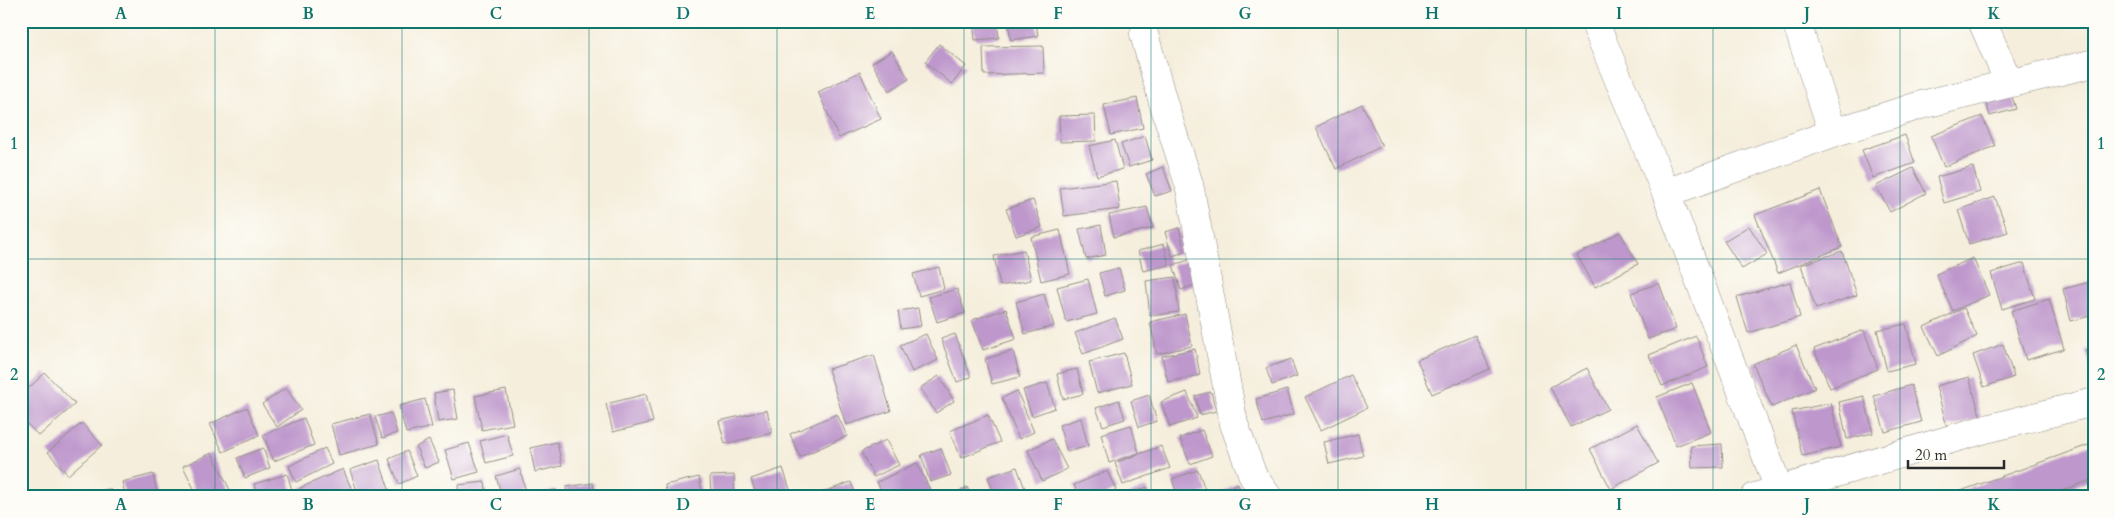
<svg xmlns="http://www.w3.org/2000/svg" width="2115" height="518" font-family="Cardo,serif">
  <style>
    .building { fill: #be97cc }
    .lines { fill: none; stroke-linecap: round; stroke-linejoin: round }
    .minor-casing { stroke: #908c84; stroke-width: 29 }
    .minor { stroke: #fff; stroke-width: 28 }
    .grid { fill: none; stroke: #0f766e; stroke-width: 1; stroke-opacity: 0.55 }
    .neatline { fill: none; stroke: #0f766e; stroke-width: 2 }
    .grid-label { font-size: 16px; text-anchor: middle; font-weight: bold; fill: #0f766e }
  </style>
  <rect width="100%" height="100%" fill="#fdfcf7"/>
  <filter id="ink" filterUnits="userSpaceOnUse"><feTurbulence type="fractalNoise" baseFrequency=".02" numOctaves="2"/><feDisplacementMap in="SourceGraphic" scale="10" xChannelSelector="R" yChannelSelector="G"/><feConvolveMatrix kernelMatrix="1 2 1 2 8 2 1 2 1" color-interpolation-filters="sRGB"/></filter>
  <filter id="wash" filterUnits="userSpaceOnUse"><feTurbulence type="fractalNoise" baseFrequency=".0096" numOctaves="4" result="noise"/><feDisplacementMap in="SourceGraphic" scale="20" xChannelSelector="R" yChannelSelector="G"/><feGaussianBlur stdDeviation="1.12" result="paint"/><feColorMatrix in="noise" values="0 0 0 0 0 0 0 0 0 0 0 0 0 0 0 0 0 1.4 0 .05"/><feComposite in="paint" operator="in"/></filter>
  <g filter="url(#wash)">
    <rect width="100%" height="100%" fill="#f5eedc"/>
    <g id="blocks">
      <path class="building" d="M973 21H997L999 38 975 40Z
        M1008 21H1036L1038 36 1011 40Z
        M939 44 966 66 952 84 925 62Z
        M1043 46 1044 73 984 75 983 47Z
        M892 51 909 79 889 91 872 63Z
        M860 72 881 119 839 138 818 92Z
        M2010 90 2016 109 1990 116 1984 97Z
        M1137 98 1143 128 1111 135 1104 105Z
        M1362 104 1382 146 1336 169 1316 127Z
        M1095 115 1096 141 1060 142 1059 116Z
        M1982 116 1995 146 1944 167 1931 136Z
        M1905 135 1915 163 1873 178 1862 150Z
        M1145 136 1152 160 1129 167 1121 144Z
        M1115 140 1123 169 1097 176 1089 146Z
        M1163 167 1172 191 1155 196 1146 174Z
        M1973 167 1980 192 1944 203 1937 177Z
        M1913 168 1926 193 1890 212 1876 186Z
        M1116 181 1120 209 1064 216 1060 188Z
        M1820 190 1842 247 1778 273 1755 215Z
        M1995 197 2008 232 1969 244 1958 210Z
        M1033 200 1042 227 1016 236 1006 209Z
        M1147 207 1153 228 1114 237 1109 215Z
        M1101 225 1106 255 1086 259 1079 229Z
        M1749 226 1767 254 1742 269 1724 241Z
        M1179 228 1185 252 1172 256 1165 232Z
        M1060 230 1070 274 1041 281 1031 237Z
        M1620 232 1638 264 1595 287 1577 255Z
        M1164 244 1169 265 1143 271 1138 251Z
        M1024 250 1031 280 1000 286 994 256Z
        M1842 251 1857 295 1816 309 1801 265Z
        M1973 258 1989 295 1953 311 1936 274Z
        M1189 260 1197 284 1181 290 1173 265Z
        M2024 263 2035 299 2002 309 1991 273Z
        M939 267 944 289 919 296 913 274Z
        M1119 268 1125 290 1105 296 1099 273Z
        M1175 277 1179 312 1150 316 1146 281Z
        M1088 279 1097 314 1066 322 1057 287Z
        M2094 281V315L2071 321 2063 289Z
        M1790 282 1800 317 1748 333 1737 297Z
        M1659 283 1676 329 1648 339 1631 293Z
        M957 289 965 313 937 322 929 297Z
        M1044 294 1054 326 1025 334 1016 302Z
        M2049 299 2064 349 2026 360 2011 311Z
        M918 308 921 326 901 329 898 311Z
        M1964 308 1977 336 1938 356 1924 327Z
        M1006 309 1016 339 983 350 972 320Z
        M1185 314 1192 346 1157 354 1150 322Z
        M1115 318 1123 339 1083 354 1075 333Z
        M1906 324 1916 364 1887 371 1877 330Z
        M1864 330 1878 369 1830 388 1814 349Z
        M926 334 938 360 912 372 900 345Z
        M955 334 971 377 957 382 941 339Z
        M1475 335 1490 369 1432 394 1417 360Z
        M1696 336 1708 367 1662 386 1649 355Z
        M2003 344 2014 377 1984 387 1973 355Z
        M1796 345 1815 388 1772 407 1753 364Z
        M2094 347V375H2093L2085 350Z
        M1195 349 1200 375 1168 382 1162 356Z
        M1013 351 1020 377 992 384 985 359Z
        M1124 353 1132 384 1097 393 1089 362Z
        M874 355 891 411 846 425 828 369Z
        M1291 359 1297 376 1272 385 1266 368Z
        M1587 368 1608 409 1571 427 1550 387Z
        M1077 369 1083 394 1063 399 1057 374Z
        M45 373 75 404 39 436 21 418V395Z
        M1351 375 1367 408 1321 430 1305 397Z
        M939 376 954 401 936 413 920 388Z
        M1969 377 1981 418 1947 427 1936 386Z
        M1047 383 1055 408 1032 416 1023 390Z
        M1692 383 1711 432 1676 446 1657 397Z
        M1911 385 1921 422 1885 432 1874 396Z
        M286 388 301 410 277 427 262 404Z
        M453 390 458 419 438 422 434 393Z
        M506 390 513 424 482 430 475 396Z
        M1287 390 1294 414 1263 423 1256 399Z
        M1017 391 1034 432 1019 439 1002 398Z
        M1187 392 1197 418 1170 427 1161 402Z
        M1211 392 1216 411 1200 415 1195 396Z
        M646 394 653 422 613 432 606 404Z
        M1149 395 1157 421 1139 427 1131 401Z
        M1864 396 1873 433 1847 439 1839 402Z
        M425 399 432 427 406 433 399 406Z
        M1119 400 1125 419 1103 426 1096 408Z
        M1831 403 1841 447 1802 456 1792 411Z
        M247 407 259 435 223 452 210 424Z
        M767 410 772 433 725 444 719 421Z
        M391 413 397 433 382 438 375 417Z
        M370 414 379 444 339 455 331 424Z
        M837 414 847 436 800 457 790 434Z
        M988 415 1000 442 961 458 950 431Z
        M304 418 314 445 274 461 263 435Z
        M1081 418 1088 446 1067 452 1059 425Z
        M82 423 102 445 68 475 48 452Z
        M1637 424 1658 463 1611 489 1590 449Z
        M1131 425 1139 453 1109 463 1101 434Z
        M1202 430 1212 456 1190 464 1180 438Z
        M507 434 513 456 486 463 480 441Z
        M1358 434 1363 456 1329 464 1324 442Z
        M1052 439 1067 469 1042 481 1028 450Z
        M429 440 439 462 425 468 416 447Z
        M886 440 899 465 874 477 861 452Z
        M557 442 562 466 535 472 530 448Z
        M469 443 479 472 454 479 445 450Z
        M2094 443V479L2045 497H1960L1958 492Z
        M1722 444 1723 467 1692 468 1691 446Z
        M1161 446 1170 468 1123 485 1115 463Z
        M263 448 270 468 245 478 237 458Z
        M325 448 332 464 296 482 289 466Z
        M941 448 951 475 930 482 921 455Z
        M407 451 417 476 399 484 389 459Z
        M212 453 232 494 227 497H198L183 466Z
        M379 460 390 492 375 497H359L350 470Z
        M917 463 933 496 884 497 877 482Z
        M1017 467 1028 497H995L988 477Z
        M783 468 792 496 757 497 751 479Z
        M343 469 355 497H304L300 488Z
        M520 469 526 492 511 497H502L496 476Z
        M1198 470 1206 492 1191 497H1178L1172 479Z
        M1107 471 1116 490 1101 497H1079L1074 485Z
        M153 474 158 497H126L122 482Z
        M287 474 294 496 258 497 254 484Z
        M734 475 735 497H711L710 476Z
        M699 477 703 497H667L665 485Z
        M485 482 487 497H459L458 485Z
        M851 482 857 497H822L821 493Z
        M593 483 595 497H567L566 487Z
        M1237 483 1245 497H1214Z
        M967 487 972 497H948Z
        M1147 487 1151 497H1123Z
        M110 489 112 497H88V493Z
        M556 490 557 497H530V496Z
        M651 491 652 497H628V496Z
        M1065 491 1067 497H1050Z
        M426 492 427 497H404V496Z"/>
    </g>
  </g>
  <g filter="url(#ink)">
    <use href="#blocks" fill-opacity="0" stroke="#908c84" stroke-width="1"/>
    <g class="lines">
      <g class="minor-casing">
        <path id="minor" d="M1594 21 1666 193 1782 497
          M1796 21 1833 133
          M1982 21 2009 83
          M1144 34 1163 102 1189 184 1234 424 1253 476 1268 497
          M1666 193 1833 133 1921 105 2094 63
          M1755 497 1982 430 2094 402"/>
      </g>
      <use href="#minor" class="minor"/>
    </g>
  </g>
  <path class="grid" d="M215 21V497M402 21V497M589 21V497M777 21V497M964 21V497M1151 21V497M1338 21V497M1526 21V497M1713 21V497M1900 21V497M21 259H2094"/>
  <rect width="2115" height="518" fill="none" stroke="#fdfcf7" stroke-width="55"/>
  <path d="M1908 460v8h96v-8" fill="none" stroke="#2b2b2b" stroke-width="2.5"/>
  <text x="1915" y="460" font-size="15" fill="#2b2b2b" stroke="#fdfcf7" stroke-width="4" paint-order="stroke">20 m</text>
  <rect x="28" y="28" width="2060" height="462" class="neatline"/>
  <g class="grid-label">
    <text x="121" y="19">A</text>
    <text x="308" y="19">B</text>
    <text x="496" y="19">C</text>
    <text x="683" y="19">D</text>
    <text x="870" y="19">E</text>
    <text x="1058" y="19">F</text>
    <text x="1245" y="19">G</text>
    <text x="1432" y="19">H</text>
    <text x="1619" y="19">I</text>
    <text x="1807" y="19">J</text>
    <text x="1994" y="19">K</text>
    <text x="14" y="149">1</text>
    <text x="2101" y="149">1</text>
    <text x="14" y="380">2</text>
    <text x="2101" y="380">2</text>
    <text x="121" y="510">A</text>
    <text x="308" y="510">B</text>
    <text x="496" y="510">C</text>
    <text x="683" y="510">D</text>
    <text x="870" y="510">E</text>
    <text x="1058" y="510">F</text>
    <text x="1245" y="510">G</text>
    <text x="1432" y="510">H</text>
    <text x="1619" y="510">I</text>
    <text x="1807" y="510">J</text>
    <text x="1994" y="510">K</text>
  </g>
</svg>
